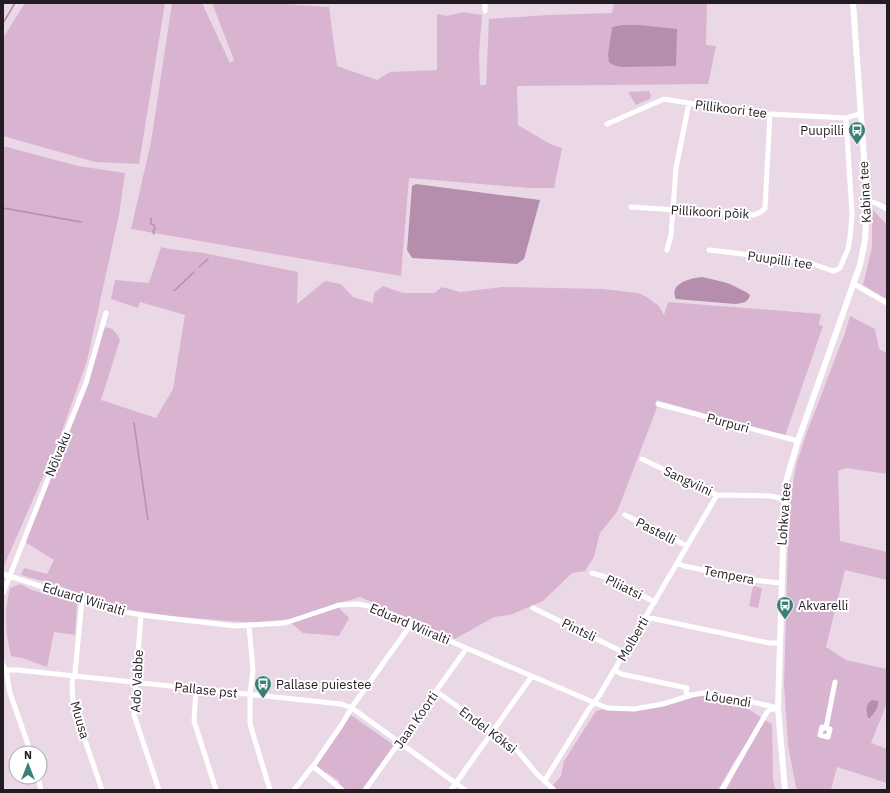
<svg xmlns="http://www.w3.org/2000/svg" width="890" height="793" font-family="'IBM Plex Sans',sans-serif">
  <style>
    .green { fill: #d9b4d1; fill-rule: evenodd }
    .water { fill: #b68ead }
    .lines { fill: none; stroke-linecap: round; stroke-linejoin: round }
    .stream { stroke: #b68ead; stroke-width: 1.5 }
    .minor { stroke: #fff; stroke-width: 5 }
    .tertiary { stroke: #fff; stroke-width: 6 }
    .labels { text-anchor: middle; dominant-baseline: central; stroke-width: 4; stroke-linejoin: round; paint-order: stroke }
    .street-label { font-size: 13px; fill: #231c22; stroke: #fff }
    .poi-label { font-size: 13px; fill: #231c22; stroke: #fff; text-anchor: start }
  </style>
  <rect width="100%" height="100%" fill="#ebd8e6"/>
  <path class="green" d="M25 3H165L139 164 95 162 3 136V38Z
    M172 3H202L230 63 234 60 212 3H270L329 7 337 66 377 80 390 72 437 70V14L447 16 463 12 482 15 479 54 480 85H486L489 19 548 15 612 13 614 3H707L706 45 716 46 708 84 517 86 518 125 550 144 562 148 554 188H529L409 178 401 276 131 229 151 142ZM621 25H641L665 28 608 54 612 27Z
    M649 91 651 96 650 99 636 105 628 92Z
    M3 146 78 166 125 173 119 215 87 361 57 445 3 568Z
    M872 209 887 225V299L863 285 872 247Z
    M161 247 169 249 204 253 298 272 297 304 325 281 341 284 353 297 373 303 374 293 383 286 403 293H434L442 287 460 292 503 287 603 289 638 293 647 297 659 306 664 315 668 302 821 314 819 325 823 326 785 436 656 400 658 405 617 512 600 533 594 557 585 571 572 573 543 601 510 615 494 617 455 639 360 597 333 605 339 608 349 618 339 636 303 633 289 621 293 619 258 622H241L170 616 116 608 60 586 21 575 24 568 47 574 54 560 25 542 84 393 103 328C112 326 116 332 120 340L101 400 156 418 173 389 185 315 140 302 138 308 111 299 115 280 149 283Z
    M850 316 875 329 879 349 887 353V474L846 468 838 471 840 541 887 552V580L845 570 826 647 846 660 887 669V703L871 743 887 749V783L837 767 831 790H799L796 788 788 745 784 684 789 510 796 465 807 432 845 333Z
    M20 584 32 590 77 602 75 635 54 632 47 667 22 658 11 656C5 632 4 612 10 588Z
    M753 586 762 588 758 608 749 606Z
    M704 693 730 697 762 718 754 732 736 759 718 790H552L550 788 561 776 564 761 596 711 606 708 634 709Z
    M351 715 395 746 362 790H346L339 784V781L327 773H325L315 766Z
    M765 720 772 724 773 778 775 790H726L759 727Z"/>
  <path class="water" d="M621 25H641L677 29 676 66 622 67 613 65 609 62 608 54 612 27Z
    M416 184 540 200 524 259 517 264 412 258 407 250 412 186Z
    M702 277C714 280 725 281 736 287 741 290 746 291 750 295 748 303 742 303 735 304L676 299C668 283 692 278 702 277Z
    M872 700 878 701C879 708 874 713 870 718H868C866 711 865 704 872 700Z"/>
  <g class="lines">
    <path class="stream" d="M3 23 15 3
      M3 208 81 222
      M151 218V224L154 225 155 229 153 231 154 234
      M199 267 208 259
      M174 291 194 272
      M134 423 148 520"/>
    <path class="minor" d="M485 11V3
      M607 124 664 99 750 113 846 118 856 115 860 113
      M867 200 878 204 887 209
      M631 207 754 215 761 212 765 208 770 114
      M667 250 671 235 676 168 689 103
      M709 250 804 261 830 270 834 271 840 268 848 249 850 238 852 214 846 118
      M854 284 887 303
      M658 404 798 441
      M642 459 717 495 771 496 784 499
      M625 515 687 546
      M677 563 684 566 752 580 781 583
      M592 573 605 577 655 602
      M3 574 115 610 141 615 235 626 285 623 339 605 358 604 368 606 406 620 420 628 466 648 607 708 634 709 663 704 692 695 704 693 730 697 778 708
      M3 593 86 383 106 313
      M82 600 75 673 73 677 72 685 73 705 102 790
      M533 608 625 653
      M141 615 136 679 134 715 159 790
      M646 617 769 643H780
      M249 626 253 670 250 694V724L270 790
      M3 665 6 670 10 693 31 753
      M6 670H18L341 704 352 708 465 790
      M615 670 621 674 687 688 686 692 688 695H691
      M196 689 194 721 216 790
      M436 691 516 749 537 774 554 790
      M826 728 822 727 820 735 828 737 830 729 826 728 835 682
      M313 766 342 790
      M38 777 41 790
      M545 780 589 709 599 696 717 495
      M294 790 316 762 342 724 354 704 412 623
      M365 790 464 652 466 648
      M451 790 532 676
      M722 790 767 712 771 709H775"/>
    <path class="tertiary" d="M785 790 778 708 785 485 798 441 860 265 865 240 867 200 853 3"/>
  </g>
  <defs>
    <g id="bus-pin" transform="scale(0.9)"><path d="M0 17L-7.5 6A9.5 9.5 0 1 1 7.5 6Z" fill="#3a8077" stroke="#fff"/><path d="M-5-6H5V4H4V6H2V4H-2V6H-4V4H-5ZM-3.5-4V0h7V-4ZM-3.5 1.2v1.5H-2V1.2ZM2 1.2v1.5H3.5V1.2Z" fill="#fff"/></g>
  </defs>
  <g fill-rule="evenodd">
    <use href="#bus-pin" x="857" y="130"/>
    <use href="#bus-pin" x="785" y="605"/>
    <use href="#bus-pin" x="263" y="684"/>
  </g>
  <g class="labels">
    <g class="street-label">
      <text transform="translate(731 109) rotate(7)">Pillikoori tee</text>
      <text transform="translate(865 192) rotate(-93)">Kabina tee</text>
      <text transform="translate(710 212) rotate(3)">Pillikoori põik</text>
      <text transform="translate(780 260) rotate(8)">Puupilli tee</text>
      <text transform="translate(728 423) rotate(15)">Purpuri</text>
      <text transform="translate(58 454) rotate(-68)">Nõlvaku</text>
      <text transform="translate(688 481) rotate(25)">Sangviini</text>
      <text transform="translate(784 514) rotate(-86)">Lohkva tee</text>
      <text transform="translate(656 531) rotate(27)">Pastelli</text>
      <text transform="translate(729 575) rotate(11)">Tempera</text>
      <text transform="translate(624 587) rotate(26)">Pliiatsi</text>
      <text transform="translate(84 599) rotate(17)">Eduard Wiiralti</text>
      <text transform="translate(410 624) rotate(23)">Eduard Wiiralti</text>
      <text transform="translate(579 630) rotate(26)">Pintsli</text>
      <text transform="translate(633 639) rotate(-60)">Molberti</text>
      <text transform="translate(137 681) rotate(-87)">Ado Vabbe</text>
      <text transform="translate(206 690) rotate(6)">Pallase pst</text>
      <text transform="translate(728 699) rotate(9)">Lõuendi</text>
      <text transform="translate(80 720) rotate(74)">Muusa</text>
      <text transform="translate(416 720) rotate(-55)">Jaan Koorti</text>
      <text transform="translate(488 730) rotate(37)">Endel Kõksi</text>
    </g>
    <g class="poi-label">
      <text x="844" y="130" text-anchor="end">Puupilli</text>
      <text x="798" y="605">Akvarelli</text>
      <text x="276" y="684">Pallase puiestee</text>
    </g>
  </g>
  <rect width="890" height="793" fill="none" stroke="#231c22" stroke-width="8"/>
  <g transform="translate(28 765)"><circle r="19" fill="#ffffff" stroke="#a7a4a7"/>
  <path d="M0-3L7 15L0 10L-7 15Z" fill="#3a8077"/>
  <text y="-6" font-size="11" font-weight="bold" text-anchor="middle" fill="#231c22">N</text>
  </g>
</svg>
